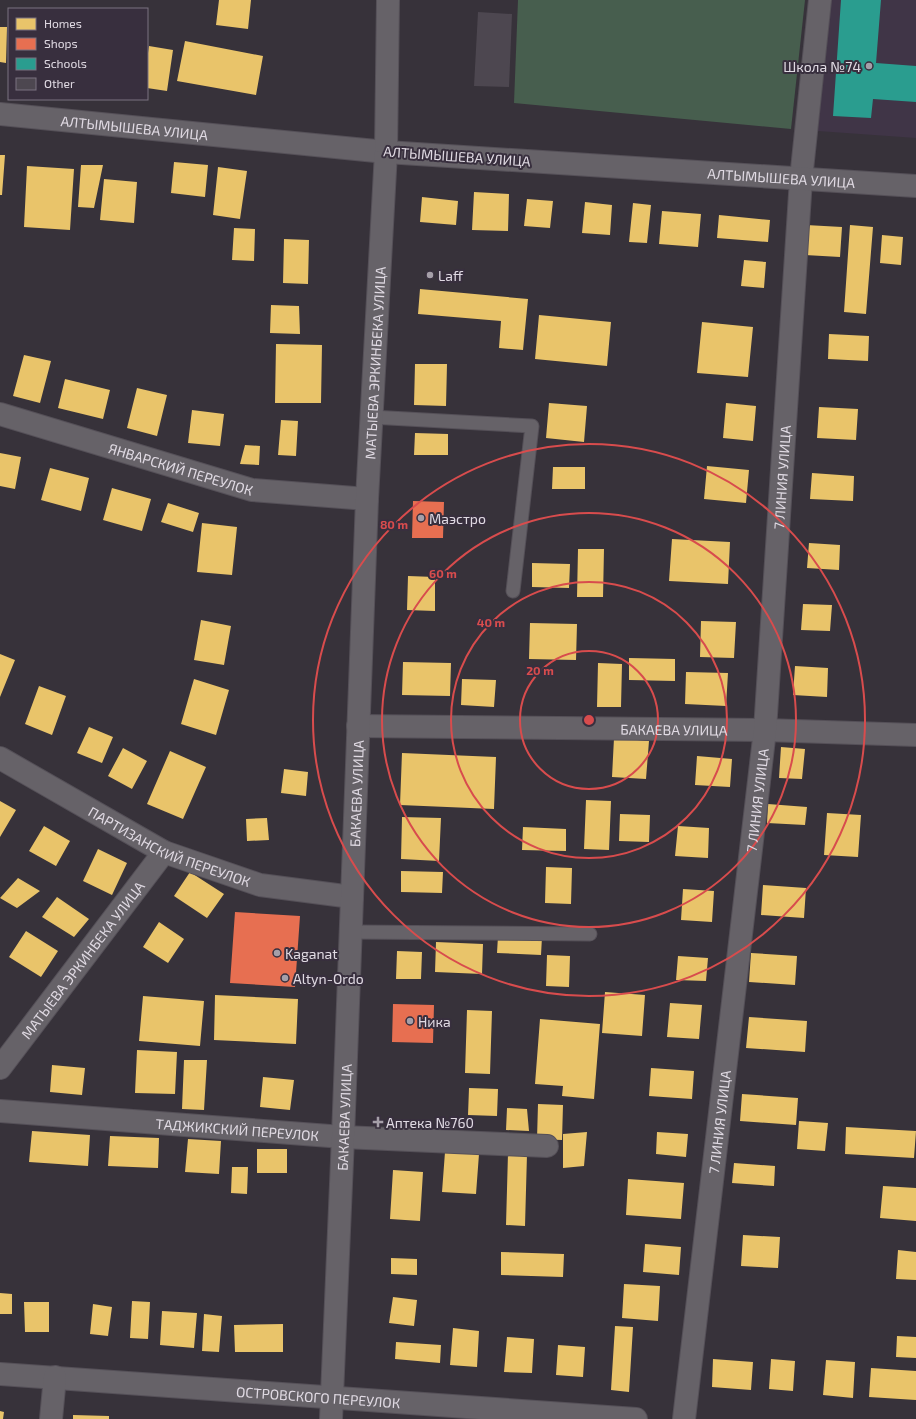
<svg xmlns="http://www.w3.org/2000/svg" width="916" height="1419" font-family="'Exo 2',sans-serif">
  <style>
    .built { fill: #403547 }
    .green { fill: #475e4e }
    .homes { fill: #e9c46a }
    .shops { fill: #e76f51 }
    .schools { fill: #2a9d8f }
    .building { fill: #4d4750 }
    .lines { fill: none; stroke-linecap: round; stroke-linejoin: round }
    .service-casing { stroke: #555058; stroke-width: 15 }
    .minor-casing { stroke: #555058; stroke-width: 24 }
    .tertiary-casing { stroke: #555058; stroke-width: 24 }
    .secondary-casing { stroke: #555058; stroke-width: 24 }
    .service { stroke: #666268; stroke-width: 13 }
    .minor { stroke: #666268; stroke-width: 22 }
    .tertiary { stroke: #666268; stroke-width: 22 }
    .secondary { stroke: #666268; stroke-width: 22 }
    .ring { fill: none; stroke: #d84c4d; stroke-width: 2 }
    .poi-dot { fill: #a59fa8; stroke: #382f3e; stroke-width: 1.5 }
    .labels { text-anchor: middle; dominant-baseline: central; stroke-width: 4; stroke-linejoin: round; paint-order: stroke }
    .poi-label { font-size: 14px; fill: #e0dae3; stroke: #382f3e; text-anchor: start }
    .street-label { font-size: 14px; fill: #e0dae3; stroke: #382f3e }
    .centre { fill: #d84c4d; stroke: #382f3e; stroke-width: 2 }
    .ring-label { font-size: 12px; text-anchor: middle; font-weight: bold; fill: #d84c4d; stroke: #382f3e; stroke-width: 4; stroke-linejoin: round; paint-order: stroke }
  </style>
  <rect width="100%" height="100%" fill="#37323a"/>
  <path class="built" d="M827 0H916V138L818 131Z"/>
  <path class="green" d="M518 0H805L791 129 514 103Z"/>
  <path class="homes" d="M219 0H251L248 29 216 25Z
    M0 27H7L6 63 0 62Z
    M185 41 263 56 256 95 177 81Z
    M149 46 173 50 167 91 147 88V60Z
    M0 155H5L2 195H0Z
    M174 162 208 165 205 197 171 193Z
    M81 165H103L94 208 78 207Z
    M27 166 74 169 70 230 24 227Z
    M218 167 247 171 240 219 213 215Z
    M104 179 137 182 134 223 100 220Z
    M474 192 509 194 508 231 472 230Z
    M422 197 458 201 456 225 420 222Z
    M527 199 553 201 550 228 524 226Z
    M585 202 612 205 610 235 582 233Z
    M633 203 651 205 647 243 629 242Z
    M662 211 701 214 698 247 659 244Z
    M719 215 770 220 768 242 717 238Z
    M806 225 842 227 840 257 805 255Z
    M850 225 873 227 866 314 844 312Z
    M234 228 255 229 254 261 232 260Z
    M882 235 903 237 901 265 880 263Z
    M284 239 309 240 308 284 283 283Z
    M744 260 766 262 764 288 741 286Z
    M420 289 528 299 523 350 499 348 501 321 418 314Z
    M271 305 299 306 300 334 270 333Z
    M539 315 611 322 607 366 535 359Z
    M702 322 753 327 748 377 697 373Z
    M829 334 869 336 868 361 828 359Z
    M276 344 322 345 321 403H275Z
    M24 355 51 361 40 403 13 396Z
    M415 364H447L446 406 414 405Z
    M65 379 110 390 103 419 58 408Z
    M137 388 167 395 157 436 127 428Z
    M549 403 587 406 584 442 546 438Z
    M726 403 756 406 753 441 723 438Z
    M819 407 858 409 856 440 817 438Z
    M192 410 224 414 220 446 188 443Z
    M281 420 298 421 296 456 278 455Z
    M415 433 448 434V455H414Z
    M245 445 260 446 259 465 240 464Z
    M0 453 21 457 15 489 0 486Z
    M707 466 749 470 746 503 704 499Z
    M553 467H585V489H552Z
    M50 468 89 478 81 511 41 500Z
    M812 473 854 476 853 501 810 499Z
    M112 488 151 499 142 531 103 520Z
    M168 503 199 513 193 532 161 522Z
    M202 523 237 527 232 575 197 572Z
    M672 539 730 542 728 584 669 581Z
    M809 543 840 545 839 570 807 568Z
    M578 549H604L603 597H577Z
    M532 563 570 564 569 588 532 587Z
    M408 576 435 577V611L407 610Z
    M803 604 832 605 830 631 801 630Z
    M201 620 231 626 224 665 194 660Z
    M701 621 736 622 734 658 700 657Z
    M530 623 577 624 576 660 529 659Z
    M0 654 15 660 0 697Z
    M629 658 675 659V681L629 680Z
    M403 662 451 663 450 696 402 695Z
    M598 663 622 664 621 707H597Z
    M795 666 828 668 827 697 793 695Z
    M686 672 728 673 726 706 685 704Z
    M194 679 229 690 216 735 181 724Z
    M462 679 496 680 494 707 461 705Z
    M39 686 66 696 52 735 25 724Z
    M89 727 113 737 102 763 77 753Z
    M614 738 649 741 646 779 612 777Z
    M781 747 805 749 802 779 779 778Z
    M123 748 147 761 132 789 108 776Z
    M170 751 206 767 183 819 147 804Z
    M402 753 496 757 494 809 400 805Z
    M697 756 732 759 730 787 695 785Z
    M284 769 308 772 306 796 281 793Z
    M586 800 611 801 609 850 584 849Z
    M0 801 16 810 0 837Z
    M768 804 807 807 805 825 767 823Z
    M827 813 861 815 858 857 824 855Z
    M620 814 650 815 649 842 619 841Z
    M402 817 441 818 439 861 401 859Z
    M267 818 269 840 247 841 246 819Z
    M44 826 70 841 56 866 29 851Z
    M678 826 709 828 708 858 675 856Z
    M523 827 566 829V851L522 850Z
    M98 849 127 863 112 895 83 881Z
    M546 867 572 868 571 904 545 903Z
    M401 871 443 872 442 893 401 892Z
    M190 872 224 894 207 918 174 896Z
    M18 878 40 891 17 908 0 898Z
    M763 885 806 888 804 918 761 915Z
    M683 889 714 891 712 922 681 920Z
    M57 897 89 919 74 937 42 917Z
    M159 922 184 939 168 963 143 947Z
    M26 931 58 951 41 977 9 957Z
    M498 936 542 937 541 955 497 953Z
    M436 942 483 944 482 974 435 972Z
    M397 951 422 952 421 979H396Z
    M751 953 797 956 795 985 749 982Z
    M547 955 570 956 569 987 546 986Z
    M678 956 708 958 706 981 676 980Z
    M605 992 645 995 642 1036 602 1033Z
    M215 995 298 999 296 1044 214 1040Z
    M143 996 204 1001 200 1046 139 1041Z
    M670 1003 702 1005 699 1039 667 1037Z
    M467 1010 492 1011 490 1074 465 1073Z
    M749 1017 807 1021 805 1052 746 1048Z
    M540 1019 600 1024 594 1099 562 1096 563 1086 535 1084Z
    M137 1050 177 1052 175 1094 135 1093Z
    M184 1060H207L204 1110 182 1109Z
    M52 1065 85 1068 82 1095 50 1092Z
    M651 1068 694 1071 692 1099 649 1096Z
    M263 1077 294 1080 290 1110 260 1107Z
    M469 1088 498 1089 497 1116 468 1115Z
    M742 1094 798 1098 796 1125 740 1121Z
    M538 1104 563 1105 562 1140 537 1139Z
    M507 1108 527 1109 529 1131 506 1130Z
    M799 1121 828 1123 825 1151 797 1149Z
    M846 1127 916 1131 914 1158 845 1154Z
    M32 1131 90 1135 88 1166 29 1162Z
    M587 1132 584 1166 563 1168V1134Z
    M657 1132 688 1134 686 1157 656 1154Z
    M110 1136 159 1138 158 1168 108 1166Z
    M188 1139 221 1141 219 1174 185 1172Z
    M257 1149H287V1173H257Z
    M445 1152 479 1154 476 1194 442 1192Z
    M508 1153 527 1154 525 1226 506 1225Z
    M734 1163 775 1166 774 1186 732 1183Z
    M232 1167H248L247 1194 231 1193Z
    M393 1170 423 1172 420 1221 390 1219Z
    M628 1179 684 1183 681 1219 626 1215Z
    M883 1186 916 1188V1221L880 1218Z
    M743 1235 780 1237 778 1268 741 1266Z
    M645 1244 681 1247 679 1275 643 1272Z
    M898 1250 916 1252V1280L896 1279Z
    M501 1252 564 1254 563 1277 501 1275Z
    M391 1258 417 1259V1275L391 1274Z
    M624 1284 660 1286 658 1321 622 1318Z
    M0 1293 12 1294V1314H0Z
    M393 1297 417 1300 414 1326 389 1323Z
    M132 1301 150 1302 148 1339 130 1338Z
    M24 1302H49V1332H25Z
    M93 1304 112 1307 108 1336 90 1334Z
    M162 1311 197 1313 194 1348 160 1345Z
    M204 1314 222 1316 219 1352 202 1351Z
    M283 1324V1352H235L234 1325Z
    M615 1326 633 1327 629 1392 611 1390Z
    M453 1328 479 1331 477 1367 450 1365Z
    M897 1336 916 1337V1358L896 1357Z
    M507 1337 534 1339 532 1373 504 1372Z
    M396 1342 441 1345 440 1363 395 1359Z
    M558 1345 585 1347 583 1377 556 1375Z
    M713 1359 753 1362 751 1390 712 1387Z
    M771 1359 795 1361 793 1391 769 1389Z
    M826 1360 855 1362 853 1398 823 1395Z
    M871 1368 916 1371V1400L869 1397Z
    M0 1411 4 1412 3 1419H0Z
    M73 1415 109 1416V1419H73Z"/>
  <path class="shops" d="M413 501 444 502 443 538H412Z
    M235 912 300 916 295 987 230 983Z
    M393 1004 434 1005 433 1043 392 1042Z"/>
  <path class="schools" d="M841 0H881L876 63 916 66V102L873 99 871 118 833 116Z"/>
  <path class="building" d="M478 12 512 14 509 87 474 86Z"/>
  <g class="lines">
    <g class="service-casing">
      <path id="service" d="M371 417 532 426 513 591
        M350 932 590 934"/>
    </g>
    <g class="minor-casing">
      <g id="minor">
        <path id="s1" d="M0 414 252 490 367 499"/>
        <path id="s2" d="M358 726 765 730 916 735"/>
        <path id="s3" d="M0 758 164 852 260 885 352 897"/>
        <path id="s4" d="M0 1068 164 852"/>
        <path id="s5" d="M0 1111 343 1137 547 1146"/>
        <path id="s6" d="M0 1374 636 1419"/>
        <path d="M51 1419 55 1377"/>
        <path id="s7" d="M684 1419 765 730 801 179 820 0"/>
      </g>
    </g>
    <g class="tertiary-casing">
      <g id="tertiary">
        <path id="s8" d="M386 152 916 186"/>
      </g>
    </g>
    <g class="secondary-casing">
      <g id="secondary">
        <path id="s9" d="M0 114 386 152"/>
        <path id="s10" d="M331 1419 343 1137 367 499 386 152 388 0"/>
      </g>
    </g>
    <use href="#service" class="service"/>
    <use href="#minor" class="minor"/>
    <use href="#tertiary" class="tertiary"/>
    <use href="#secondary" class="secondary"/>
  </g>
  <g class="ring">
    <circle cx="589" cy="720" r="69"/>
    <circle cx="589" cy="720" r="138"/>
    <circle cx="589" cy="720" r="207"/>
    <circle cx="589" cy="720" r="276"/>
  </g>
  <g class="poi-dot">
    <circle cx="869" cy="66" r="4"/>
    <circle cx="430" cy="275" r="4"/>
    <circle cx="421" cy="518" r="4"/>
    <circle cx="277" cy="953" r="4"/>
    <circle cx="285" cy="978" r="4"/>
    <circle cx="410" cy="1021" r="4"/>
    <path d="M376 1116h4v4h4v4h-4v4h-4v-4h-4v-4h4z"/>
  </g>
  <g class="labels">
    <g class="poi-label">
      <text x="861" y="66" text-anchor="end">Школа №74</text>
      <text x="438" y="275">Laff</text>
      <text x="429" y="518">Маэстро</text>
      <text x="285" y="953">Kaganat</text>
      <text x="293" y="978">Altyn-Ordo</text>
      <text x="418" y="1021">Ника</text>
      <text x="386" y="1122">Аптека №760</text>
    </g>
    <g class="street-label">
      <text stroke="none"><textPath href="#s9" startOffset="135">АЛТЫМЫШЕВА УЛИЦА</textPath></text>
      <text transform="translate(457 156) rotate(4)">АЛТЫМЫШЕВА УЛИЦА</text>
      <text stroke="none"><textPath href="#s8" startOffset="396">АЛТЫМЫШЕВА УЛИЦА</textPath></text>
      <text stroke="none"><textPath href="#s10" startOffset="1057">МАТЫЕВА ЭРКИНБЕКА УЛИЦА</textPath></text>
      <text stroke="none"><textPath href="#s1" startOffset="189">ЯНВАРСКИЙ ПЕРЕУЛОК</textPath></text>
      <text stroke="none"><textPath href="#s7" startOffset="947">7 ЛИНИЯ УЛИЦА</textPath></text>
      <text stroke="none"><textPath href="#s2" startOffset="316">БАКАЕВА УЛИЦА</textPath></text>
      <text stroke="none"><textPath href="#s10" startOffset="626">БАКАЕВА УЛИЦА</textPath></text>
      <text stroke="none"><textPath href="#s7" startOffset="623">7 ЛИНИЯ УЛИЦА</textPath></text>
      <text stroke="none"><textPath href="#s3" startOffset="192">ПАРТИЗАНСКИЙ ПЕРЕУЛОК</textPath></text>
      <text stroke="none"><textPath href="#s4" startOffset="136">МАТЫЕВА ЭРКИНБЕКА УЛИЦА</textPath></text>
      <text stroke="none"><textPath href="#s10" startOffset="302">БАКАЕВА УЛИЦА</textPath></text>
      <text stroke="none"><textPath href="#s7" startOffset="299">7 ЛИНИЯ УЛИЦА</textPath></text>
      <text stroke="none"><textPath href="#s5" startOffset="238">ТАДЖИКСКИЙ ПЕРЕУЛОК</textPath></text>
      <text stroke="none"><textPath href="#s6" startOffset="319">ОСТРОВСКОГО ПЕРЕУЛОК</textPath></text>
    </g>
  </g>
  <circle cx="589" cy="720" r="6" class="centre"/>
  <g class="ring-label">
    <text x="394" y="529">80 m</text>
    <text x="443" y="578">60 m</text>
    <text x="491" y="627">40 m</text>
    <text x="540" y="675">20 m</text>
  </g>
  <rect x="8" y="8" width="140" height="92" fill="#382f3e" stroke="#7b7380"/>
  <rect x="16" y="18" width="20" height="12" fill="#e9c46a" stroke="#7b7380"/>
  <text x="44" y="28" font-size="12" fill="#e0dae3">Homes</text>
  <rect x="16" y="38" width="20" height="12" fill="#e76f51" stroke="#7b7380"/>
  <text x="44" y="48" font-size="12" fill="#e0dae3">Shops</text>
  <rect x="16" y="58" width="20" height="12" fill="#2a9d8f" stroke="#7b7380"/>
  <text x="44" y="68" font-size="12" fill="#e0dae3">Schools</text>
  <rect x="16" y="78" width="20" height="12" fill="#4d4750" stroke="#7b7380"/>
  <text x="44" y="88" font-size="12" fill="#e0dae3">Other</text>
</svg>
